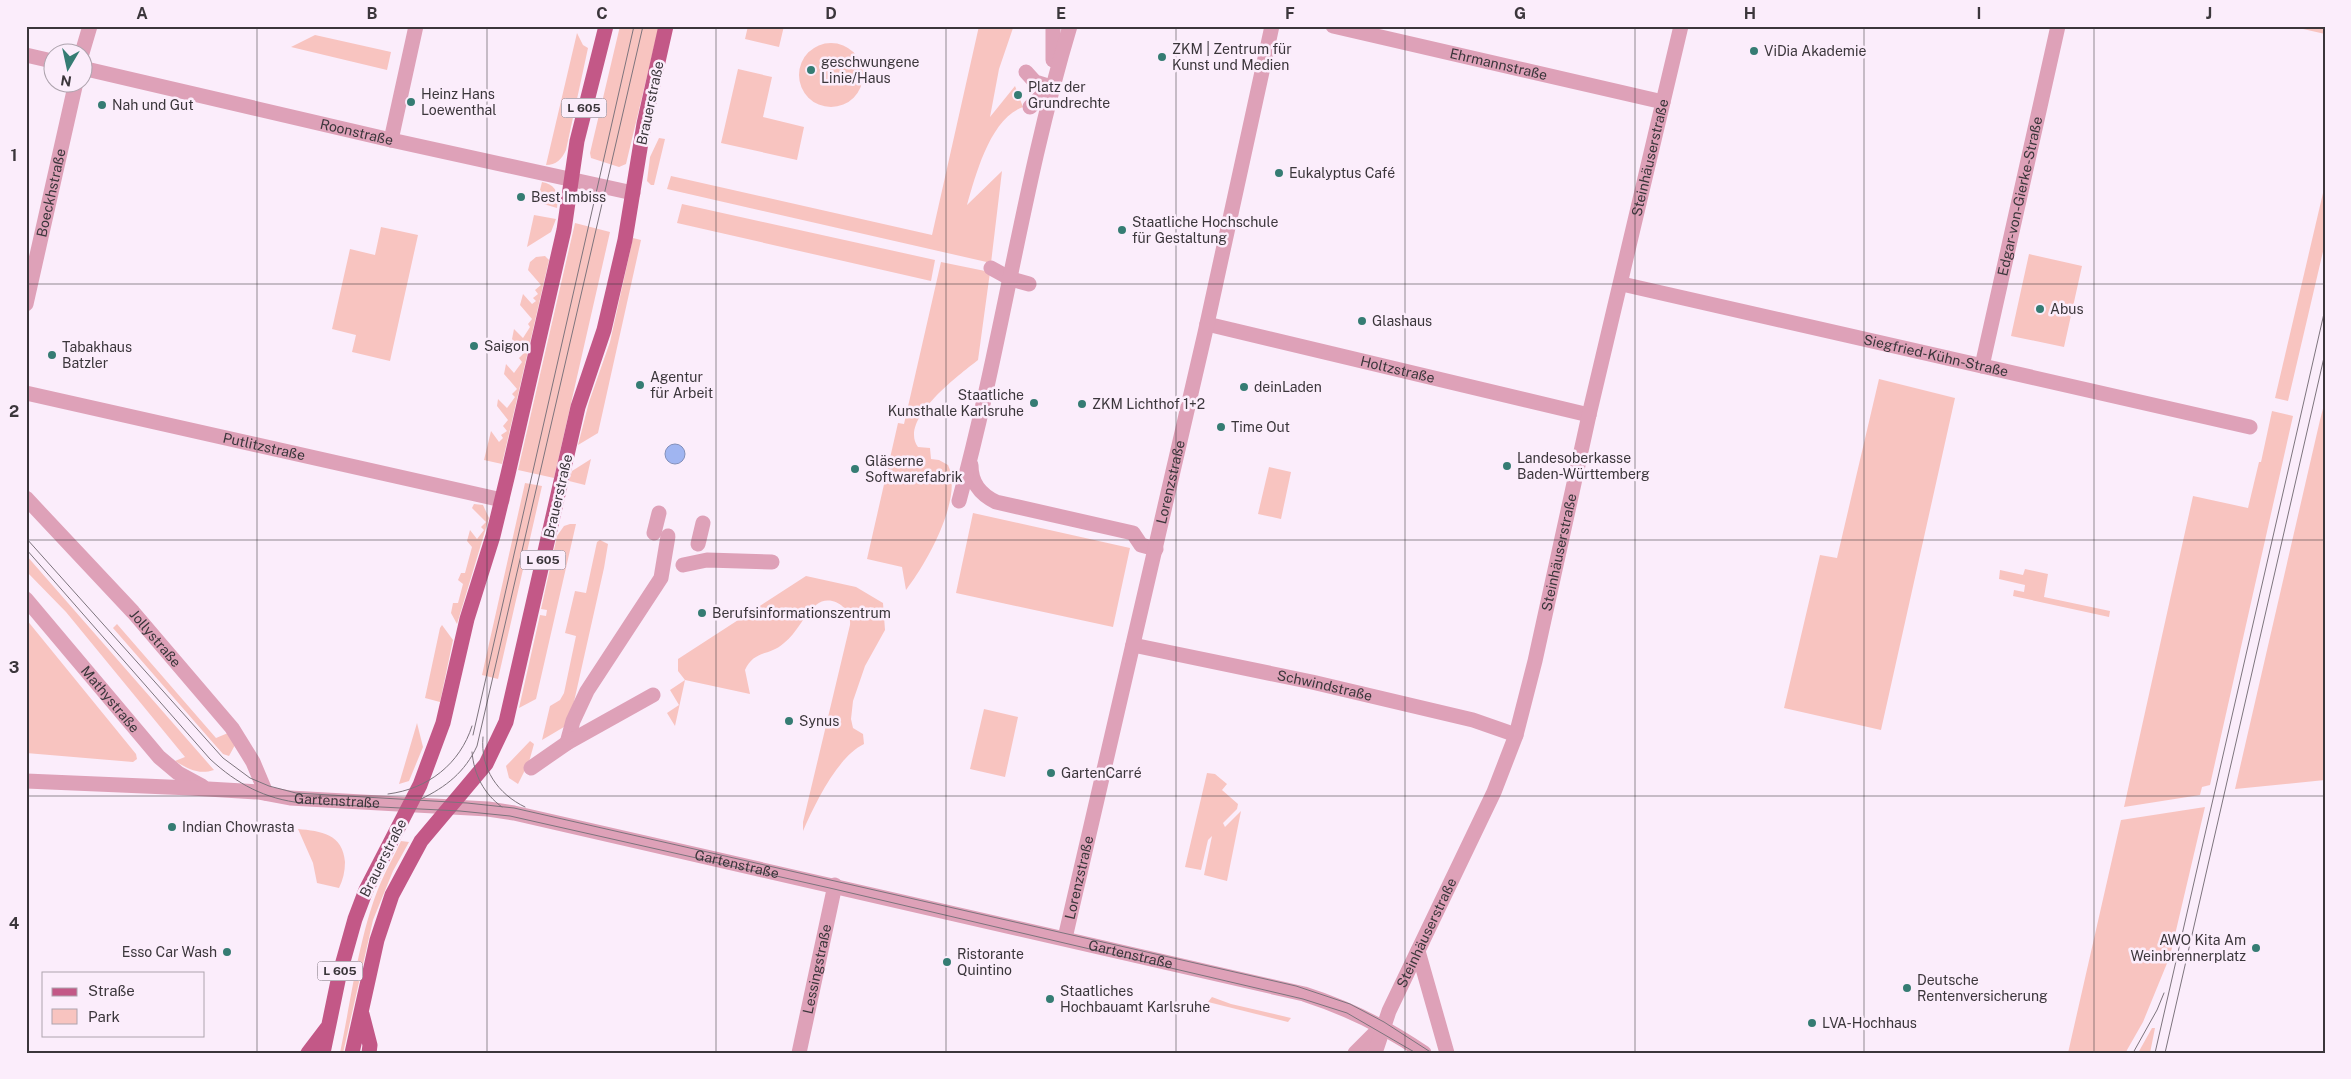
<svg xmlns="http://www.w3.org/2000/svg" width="2351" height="1079" font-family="'Public Sans',sans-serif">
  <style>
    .green { fill: #f8c4c0 }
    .water { fill: #a0b5f1; stroke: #828fba }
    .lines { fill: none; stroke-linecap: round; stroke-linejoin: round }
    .minor { stroke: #dea1b8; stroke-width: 15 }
    .major { stroke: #c35887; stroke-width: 15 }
    .tram { stroke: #7d747d; stroke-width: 1 }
    .grid { fill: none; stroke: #3b363b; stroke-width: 1; stroke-opacity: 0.55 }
    .poi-dot { fill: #357c73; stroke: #fbedfb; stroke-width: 2 }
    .labels { text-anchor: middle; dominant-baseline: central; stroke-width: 5; stroke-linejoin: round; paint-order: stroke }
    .shield { fill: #fbedfb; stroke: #756d75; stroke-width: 1 }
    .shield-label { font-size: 12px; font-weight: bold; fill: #3b363b }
    .poi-label { font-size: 14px; fill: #3b363b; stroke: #fbedfb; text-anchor: start }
    .street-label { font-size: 14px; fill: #3b363b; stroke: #fbedfb }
    .neatline { fill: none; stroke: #3b363b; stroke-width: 2 }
    .grid-label { font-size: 16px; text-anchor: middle; font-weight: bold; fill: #3b363b }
  </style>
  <rect width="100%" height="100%" fill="#fbedfb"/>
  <path class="green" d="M620 26H659L626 164 619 167 591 158 590 153Z
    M748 26H784L779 47 745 39Z
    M979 26H1012L1013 28 999 69 990 117 1015 86 1023 107C990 119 976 174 967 205L1002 171 991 263 667 189 671 176 932 235Z
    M2290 26H2325V34Z
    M577 33 583 45 588 48 566 150C562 159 556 165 546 165Z
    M315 35 391 52 387 70 291 47Z
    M799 75a32 32 0 1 1 64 0a32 32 0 1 1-64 0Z
    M738 69 772 77 763 117 804 127 797 160 721 143Z
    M659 138 665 139 654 185H651L647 181 650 157Z
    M542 182C557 185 559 194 557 208L537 202Z
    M2323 193 2325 194V243L2288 401 2275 398Z
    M682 204 935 260 931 281 677 223Z
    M534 215 556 219 551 232 527 247Z
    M575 223 610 232 554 478 518 470Z
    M381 227 418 235 390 361 352 352 356 335 332 329 350 249 375 255Z
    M633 238 641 240 598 433 578 445 589 402 610 342Z
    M2029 254 2082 266 2064 347 2011 336Z
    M545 256 549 260 502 464 484 460 491 431 499 442 503 438 501 435 507 431 503 426 508 420 497 406 498 399 507 408 515 397 512 394 517 389 504 374 506 364 514 373 522 362 519 358 524 353 512 339 514 329 523 338 530 327 528 324 532 319 520 305 523 294 532 304 536 301 533 298 538 294 535 290 541 285 528 270 530 262 536 257Z
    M941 262 990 272 978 360C959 375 898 420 918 447L930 448 931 459 939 460 948 465C964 498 926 564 906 590L902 567 867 559 898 423 904 424Z
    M1879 379 1955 398 1881 730 1784 708 1820 555 1837 558Z
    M2325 401V780L2235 789 2320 420Z
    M2272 411 2293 416 2210 785 2202 787 2200 795 2124 807 2193 496 2248 508 2259 462H2261Z
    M591 459 585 485 569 481 572 471Z
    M1269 467 1291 472 1281 519 1258 514Z
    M525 483 542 486 498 679 482 675Z
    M474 504 483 505 489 518 457 624 451 613 453 603H458L463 584 458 580 461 573H465L472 547 467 541 470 530 477 539 484 530 481 527 486 522 472 508Z
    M973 513 1130 548 1113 627 956 593Z
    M570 524H576L536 699 519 708 540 615 546 616 547 610 541 609 557 536 564 526Z
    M600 540 608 544 604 568 569 724 542 740 550 706 560 700 564 693 576 636 565 633 575 591 586 593 597 542Z
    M26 555 214 770C199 775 188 769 175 761L185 757 66 612 26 571Z
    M2025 569 2048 574 2044 597 2110 611 2109 617 2013 596 2014 590 2024 592 2025 585 1999 579 2000 570 2023 575Z
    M806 576 856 587 883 603 885 630 865 666 853 701 851 719 853 728 863 734 864 744C837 757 815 804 803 831V822L850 625C852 607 830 593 816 605 803 616 797 633 784 643 770 656 754 650 745 670L750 694 685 680 675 726 667 713 679 705 670 690 685 680 678 671V659Z
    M26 619 136 754 137 759 133 762 26 753Z
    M117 624 216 738 228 733 235 745 229 756 223 754 208 737 113 628Z
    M442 625 453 640 440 702 425 698 440 628Z
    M984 709 1018 717 1005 777 970 769Z
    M417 723 423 747 409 781 399 784Z
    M530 741 534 744 529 762 518 784 509 778 506 766Z
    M1207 773 1215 774 1227 784 1222 790 1238 804 1237 809 1223 823 1225 827 1241 811 1227 881 1204 875 1212 836 1208 840 1201 870 1185 867Z
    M2205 807 2170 956 2143 1022 2127 1050 2126 1053H2068L2121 820Z
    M298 829C321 831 343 834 345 862 345 871 343 880 339 888L317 883 313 863Z
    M401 841 409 842 393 871 373 920 343 1053H340C351 1000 360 930 381 882 387 868 395 854 401 841Z
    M1212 997 1231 1004 1291 1018 1288 1022 1208 1002Z
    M2152 1028H2155L2150 1053H2138Z"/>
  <path class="water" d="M665 454a10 10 0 1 1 20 0a10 10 0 1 1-20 0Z"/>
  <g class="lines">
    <g class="minor">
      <path d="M1053 26V60"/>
      <path id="s1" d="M1333 26 1663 102"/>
      <path d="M82 53 90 26"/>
      <path d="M26 55 52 61"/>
      <path id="s2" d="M82 68 391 140 633 193"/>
      <path d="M1026 72 1035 82 1051 87 1030 107"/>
      <path d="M391 140 416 26"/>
      <path d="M991 268 1011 279 1029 284"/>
      <path id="s3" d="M1622 284 2250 427"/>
      <path id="s4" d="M26 304 76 82"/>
      <path id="s5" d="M1207 324 1589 415"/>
      <path id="s6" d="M1982 366 2058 26"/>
      <path id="s7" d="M26 393 502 500"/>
      <path d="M971 465C971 483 980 494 996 502L1133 533 1141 545 1156 549"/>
      <path id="s8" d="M26 498 133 612 232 728 253 762 266 793"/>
      <path d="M959 501C1002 344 1023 182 1070 26"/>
      <path d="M654 533 659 513"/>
      <path d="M698 544 703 523"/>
      <path d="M683 565 707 560 772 562"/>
      <path id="s9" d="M26 599 159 757 178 773 202 786"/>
      <path id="s10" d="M1133 645 1312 682 1473 720 1516 735"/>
      <path d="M567 743 573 721 587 691 661 578 668 536"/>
      <path d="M531 768 567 743 653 695"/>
      <path id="s11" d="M26 781 191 788 258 792 290 798 488 809 514 813 1304 994C1348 1008 1386 1027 1424 1053"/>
      <path id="s12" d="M1065 938 1205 333 1272 26"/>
      <path d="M1418 951 1447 1053"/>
      <path id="s13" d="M799 1053 835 885"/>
      <path d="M1355 1053 1381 1027"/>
      <path id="s14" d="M1375 1053 1389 1011 1494 792 1516 735 1535 661 1589 415 1681 26"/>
    </g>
    <path class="major" d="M362 1014 370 1045 369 1053
      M308 1053 327 1028
      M323 1053 339 976 355 919 366 890 420 785 443 723 467 619 493 536 508 474 564 230 577 141 606 26
      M352 1053 377 940 392 895 421 841 486 764 506 722 578 407 604 330 625 240 644 124 666 26"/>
    <path class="tram" d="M26 538 223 758 250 778 269 786 296 793 467 803 514 808 1296 986 1350 1004 1384 1022 1432 1053
      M26 549 210 759C237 784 265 799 302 803L460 811 510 816 834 889 1303 999 1347 1013 1416 1053
      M473 735 634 26
      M483 737C480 769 498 794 525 807
      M472 752C474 775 484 794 502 807
      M388 794C428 789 460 764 472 726
      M421 799C446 787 465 772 477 746L643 26
      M2133 1053 2157 1010 2164 993
      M2155 1053 2325 309
      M2165 1053 2325 353"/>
  </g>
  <path class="grid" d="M257 26V1053M487 26V1053M716 26V1053M946 26V1053M1176 26V1053M1405 26V1053M1635 26V1053M1864 26V1053M2094 26V1053M26 284H2325M26 540H2325M26 796H2325"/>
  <g class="poi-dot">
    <circle cx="1754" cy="51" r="5"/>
    <circle cx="1162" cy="57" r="5"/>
    <circle cx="811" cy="70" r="5"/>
    <circle cx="1018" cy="95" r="5"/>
    <circle cx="411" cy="102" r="5"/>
    <circle cx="102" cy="105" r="5"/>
    <circle cx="1279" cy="173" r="5"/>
    <circle cx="521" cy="197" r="5"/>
    <circle cx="1122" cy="230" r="5"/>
    <circle cx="2040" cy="309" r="5"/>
    <circle cx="1362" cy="321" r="5"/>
    <circle cx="474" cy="346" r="5"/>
    <circle cx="52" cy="355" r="5"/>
    <circle cx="640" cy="385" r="5"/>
    <circle cx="1244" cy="387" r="5"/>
    <circle cx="1034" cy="403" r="5"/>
    <circle cx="1082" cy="404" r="5"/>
    <circle cx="1221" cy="427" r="5"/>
    <circle cx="1507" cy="466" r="5"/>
    <circle cx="855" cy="469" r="5"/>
    <circle cx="702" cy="613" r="5"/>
    <circle cx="789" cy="721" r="5"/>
    <circle cx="1051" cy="773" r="5"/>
    <circle cx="172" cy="827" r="5"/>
    <circle cx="2256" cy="948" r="5"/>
    <circle cx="227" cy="952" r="5"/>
    <circle cx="947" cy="962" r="5"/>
    <circle cx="1907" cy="988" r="5"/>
    <circle cx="1050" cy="999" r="5"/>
    <circle cx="1812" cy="1023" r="5"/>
  </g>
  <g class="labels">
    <g class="shield">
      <rect x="561.5" y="98.5" width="45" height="19" rx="4"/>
      <rect x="520.5" y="550.5" width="45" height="19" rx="4"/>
      <rect x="317.5" y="961.5" width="45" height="19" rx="4"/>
    </g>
    <g class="shield-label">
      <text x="584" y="108">L 605</text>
      <text x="543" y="560">L 605</text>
      <text x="340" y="971">L 605</text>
    </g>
    <g class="poi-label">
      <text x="1172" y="49">ZKM | Zentrum für<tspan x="1172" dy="16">Kunst und Medien</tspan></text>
      <text x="1764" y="51">ViDia Akademie</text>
      <text x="821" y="62">geschwungene<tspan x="821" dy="16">Linie/Haus</tspan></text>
      <text x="1028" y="87">Platz der<tspan x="1028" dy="16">Grundrechte</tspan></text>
      <text x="421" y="94">Heinz Hans<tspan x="421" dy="16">Loewenthal</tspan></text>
      <text x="112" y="105">Nah und Gut</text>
      <text x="1289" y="173">Eukalyptus Café</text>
      <text x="531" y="197">Best Imbiss</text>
      <text x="1132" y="222">Staatliche Hochschule<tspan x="1132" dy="16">für Gestaltung</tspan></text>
      <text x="2050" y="309">Abus</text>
      <text x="1372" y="321">Glashaus</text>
      <text x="484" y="346">Saigon</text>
      <text x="62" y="347">Tabakhaus<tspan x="62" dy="16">Batzler</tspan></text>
      <text x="650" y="377">Agentur<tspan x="650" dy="16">für Arbeit</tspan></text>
      <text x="1254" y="387">deinLaden</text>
      <text x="1024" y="395" text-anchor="end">Staatliche<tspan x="1024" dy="16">Kunsthalle Karlsruhe</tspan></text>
      <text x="1092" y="404">ZKM Lichthof 1+2</text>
      <text x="1231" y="427">Time Out</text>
      <text x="1517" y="458">Landesoberkasse<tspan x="1517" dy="16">Baden-Württemberg</tspan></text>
      <text x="865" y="461">Gläserne<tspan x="865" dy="16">Softwarefabrik</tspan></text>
      <text x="712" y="613">Berufsinformationszentrum</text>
      <text x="799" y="721">Synus</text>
      <text x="1061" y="773">GartenCarré</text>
      <text x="182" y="827">Indian Chowrasta</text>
      <text x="2246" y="940" text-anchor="end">AWO Kita Am<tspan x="2246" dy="16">Weinbrennerplatz</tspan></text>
      <text x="217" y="952" text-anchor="end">Esso Car Wash</text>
      <text x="957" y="954">Ristorante<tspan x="957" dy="16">Quintino</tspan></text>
      <text x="1917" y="980">Deutsche<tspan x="1917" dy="16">Rentenversicherung</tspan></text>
      <text x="1060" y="991">Staatliches<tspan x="1060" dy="16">Hochbauamt Karlsruhe</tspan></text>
      <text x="1822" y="1023">LVA-Hochhaus</text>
    </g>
    <g class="street-label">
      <text stroke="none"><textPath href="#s1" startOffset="170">Ehrmannstraße</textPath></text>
      <text transform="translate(650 103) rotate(-78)">Brauerstraße</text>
      <text stroke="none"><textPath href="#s2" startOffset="282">Roonstraße</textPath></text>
      <text stroke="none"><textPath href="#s14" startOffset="941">Steinhäuserstraße</textPath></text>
      <text stroke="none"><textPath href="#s4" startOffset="114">Boeckhstraße</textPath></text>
      <text stroke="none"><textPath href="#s6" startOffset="174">Edgar-von-Gierke-Straße</textPath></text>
      <text stroke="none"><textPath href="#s3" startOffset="322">Siegfried-Kühn-Straße</textPath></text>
      <text stroke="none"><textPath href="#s5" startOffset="196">Holtzstraße</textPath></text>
      <text stroke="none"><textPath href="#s7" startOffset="244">Putlitzstraße</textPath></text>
      <text stroke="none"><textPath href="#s12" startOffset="468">Lorenzstraße</textPath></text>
      <text transform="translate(558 496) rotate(-77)">Brauerstraße</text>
      <text stroke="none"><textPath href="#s14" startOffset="536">Steinhäuserstraße</textPath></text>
      <text stroke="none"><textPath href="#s8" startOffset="191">Jollystraße</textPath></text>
      <text stroke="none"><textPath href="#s10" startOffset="196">Schwindstraße</textPath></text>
      <text stroke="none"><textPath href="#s9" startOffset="131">Mathystraße</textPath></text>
      <text stroke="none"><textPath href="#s11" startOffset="312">Gartenstraße</textPath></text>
      <text transform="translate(383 858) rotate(-63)">Brauerstraße</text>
      <text stroke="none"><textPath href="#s11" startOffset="718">Gartenstraße</textPath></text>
      <text stroke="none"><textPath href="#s12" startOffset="62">Lorenzstraße</textPath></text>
      <text stroke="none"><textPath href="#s14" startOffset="131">Steinhäuserstraße</textPath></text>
      <text stroke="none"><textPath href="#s11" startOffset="1122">Gartenstraße</textPath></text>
      <text stroke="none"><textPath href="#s13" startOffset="86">Lessingstraße</textPath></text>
    </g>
  </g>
  <rect width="2351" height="1079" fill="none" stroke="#fbedfb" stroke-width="55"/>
  <rect x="42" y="972" width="162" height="65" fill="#fbedfb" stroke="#aea4ae"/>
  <rect x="52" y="988" width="25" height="8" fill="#c35887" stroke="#aea4ae"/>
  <text x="88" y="996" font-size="15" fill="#3b363b">Straße</text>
  <rect x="52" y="1009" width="25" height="15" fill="#f8c4c0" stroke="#aea4ae"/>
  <text x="88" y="1022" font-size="15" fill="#3b363b">Park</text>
  <g transform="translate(68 68) rotate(189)"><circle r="24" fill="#fbedfb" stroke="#aea4ae"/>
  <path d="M0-4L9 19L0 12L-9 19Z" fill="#357c73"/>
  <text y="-8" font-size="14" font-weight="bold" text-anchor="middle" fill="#3b363b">N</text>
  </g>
  <rect x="28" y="28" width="2296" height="1024" class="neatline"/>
  <g class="grid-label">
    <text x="142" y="19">A</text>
    <text x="372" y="19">B</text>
    <text x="602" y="19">C</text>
    <text x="831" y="19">D</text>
    <text x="1061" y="19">E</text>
    <text x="1290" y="19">F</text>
    <text x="1520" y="19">G</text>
    <text x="1750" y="19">H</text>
    <text x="1979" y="19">I</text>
    <text x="2209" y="19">J</text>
    <text x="14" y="161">1</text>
    <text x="14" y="417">2</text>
    <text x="14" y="673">3</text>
    <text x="14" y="929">4</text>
  </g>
</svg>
